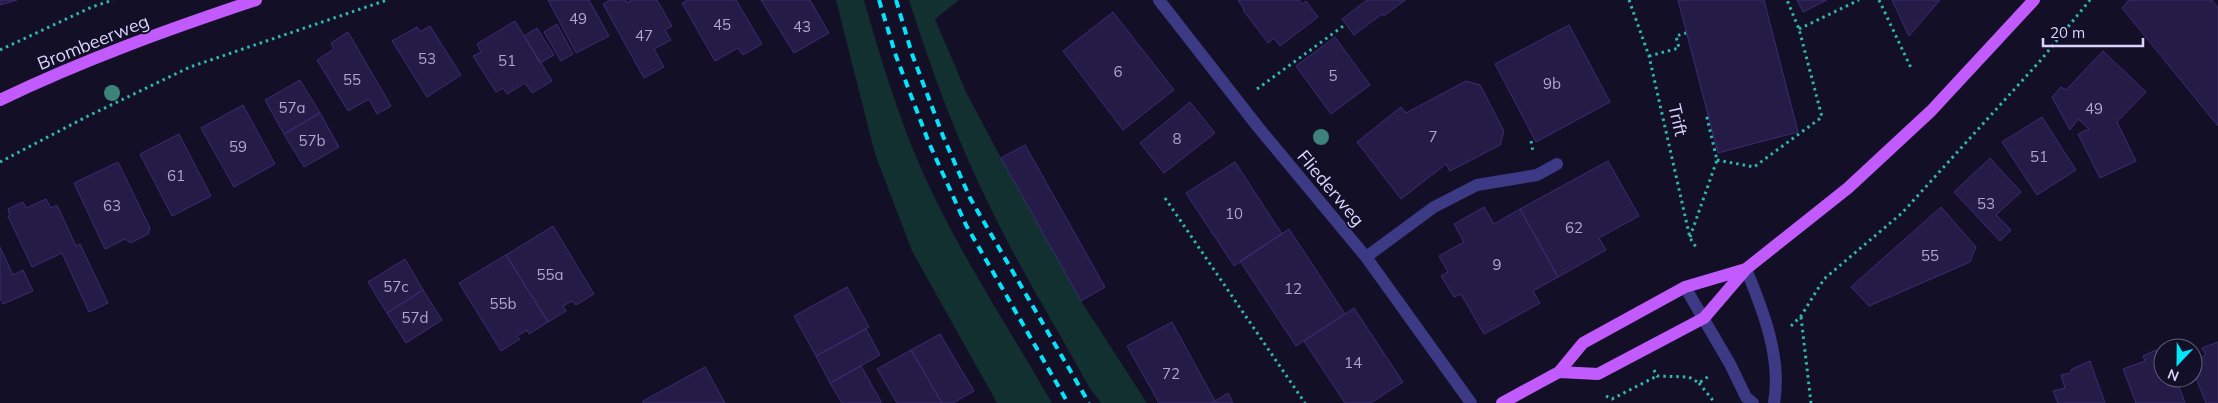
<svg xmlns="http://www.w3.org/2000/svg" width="2218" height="403" font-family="Mulish,sans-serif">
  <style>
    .green { fill: #12302f }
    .building { fill: #241b47; stroke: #3b2d73 }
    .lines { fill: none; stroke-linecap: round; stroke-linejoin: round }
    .path { stroke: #2fb8b0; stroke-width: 3; stroke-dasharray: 2.5 4; stroke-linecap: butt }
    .minor { stroke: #3d3a85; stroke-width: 12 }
    .major { stroke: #c25bff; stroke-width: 12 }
    .rail { stroke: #00e5ff; stroke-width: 4; stroke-dasharray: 8 6; stroke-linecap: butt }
    .tree { fill: #3d827b }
    .labels { text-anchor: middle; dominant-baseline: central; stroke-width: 4; stroke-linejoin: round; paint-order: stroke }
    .number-label { font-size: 15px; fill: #aca6d1 }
    .street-label { font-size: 18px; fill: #d9d4ff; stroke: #130f26 }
  </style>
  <rect width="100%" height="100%" fill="#130f26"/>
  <path class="green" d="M836 0H864C878 50 893 99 912 147 948 236 1004 320 1052 403H997L912 251 875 154Z
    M909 0H959L935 19 967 94 1001 158 1081 301 1147 403H1101L1089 387C1057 328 1021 271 992 211 958 143 932 72 909 0Z"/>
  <path class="building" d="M0 0H17L0 5Z
    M548 0H589L609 36 576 53Z
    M610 0H626L627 3 632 0H657L672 26 665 30 671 40 654 49 664 67 644 78 603 4Z
    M688 0H736L762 44 743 55 738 48 715 61 682 3Z
    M761 0H810L829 33 794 53Z
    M1238 0H1299L1302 4 1306 1 1318 17 1280 46 1274 38 1268 43 1243 10 1244 9Z
    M1367 0H1405L1384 16 1382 14 1354 35 1342 19Z
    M1678 0H1764L1798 132 1718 153Z
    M1797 0H1827L1803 12Z
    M1892 0H1940L1909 36Z
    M2129 0H2212L2218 8V126L2122 8Z
    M1113 12 1174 90 1123 130 1063 51Z
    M515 21 552 81 532 93 525 83 507 94 503 88 496 92 473 56 481 52 477 44Z
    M557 24 573 54 561 61 544 32Z
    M1569 25 1610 102 1536 142 1495 64Z
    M430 26 461 75 427 97 392 41 417 27 420 32Z
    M537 28 554 55 540 63 524 36Z
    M348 32 391 106 377 114 369 99 348 111 317 60 334 49 331 43Z
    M1335 37 1370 85 1331 114 1296 66Z
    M2103 51 2146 92 2117 122 2136 161 2100 178 2078 134 2089 129 2078 119 2070 130 2052 97 2061 87 2066 90Z
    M300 80 320 113 284 134 265 100Z
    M1466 81 1480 85 1504 131 1500 145 1450 171 1446 164 1401 199 1357 142 1401 107 1406 113Z
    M1190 102 1215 133 1164 173 1140 143Z
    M243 105 275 164 234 187 201 128Z
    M320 113 339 147 304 167 284 134Z
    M2042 117 2076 170 2037 195 2002 142Z
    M179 134 211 196 172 216 140 154Z
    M1025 145 1105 287 1081 301 1001 158Z
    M1990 158 2021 192 1996 215 2011 230 2000 241 1954 192Z
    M1608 161 1639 216 1599 238 1606 250 1558 277 1520 209Z
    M118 162 150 228 148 234 131 243 125 239 105 249 74 183Z
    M1235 162 1282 234 1234 266 1186 193Z
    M46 199 51 208 57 205 76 246 80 244 108 303 89 312 62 253 32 267 8 216H10L8 209 23 202 26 208Z
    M1484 207 1494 224 1520 209 1558 277 1533 291 1540 303 1484 334 1461 294 1454 297 1441 276 1448 272 1439 256 1464 242 1454 224Z
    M1941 207 1976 247 1970 262 1869 306 1851 287Z
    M553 226 594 294 576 305 572 301 563 306 566 311 548 322 506 255Z
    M1289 229 1345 314 1296 346 1240 261Z
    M0 247 13 275 23 270 33 291 3 304 0 298Z
    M506 255 548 322 529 334 527 330 517 336 520 339 501 351 459 283Z
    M405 259 423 290 387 313 368 282Z
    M847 287 869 327 816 356 794 316Z
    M423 290 442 320 406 343 387 313Z
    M1354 308 1403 382 1371 403H1345L1304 341Z
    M1172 322 1215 401 1211 403H1159L1127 346Z
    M866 329 880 355 830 383 816 356Z
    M940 334 974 391 953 403H942L911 350Z
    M2218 342V403H2206L2193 371V361L2206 355 2202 348Z
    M911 350 942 403H897L877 369Z
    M2156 350 2161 364 2163 363V378H2176L2185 403H2136L2123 369 2145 361 2143 356Z
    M2090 361 2105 403H2058L2053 391 2065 388 2061 375 2070 373 2072 369Z
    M861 366 882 403H842L830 383Z
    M705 367 725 403H643V401Z
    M1228 393 1233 403H1211L1215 401Z"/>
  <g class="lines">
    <path class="path" d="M1629 0 1649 56 1690 238 1696 247
      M1879 0 1911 68
      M1799 29 1859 0
      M0 50 92 7 113 0
      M1649 56 1679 48 1676 36 1686 33
      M1257 89 1346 24
      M1531 141 1533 152
      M1717 160 1754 167 1822 117 1799 29 1787 0
      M0 162 86 117 190 67 387 0
      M1165 198 1305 403
      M1690 237 1717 160 1707 118 1709 119
      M1801 317 1811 403
      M1791 326 1801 316 1824 279 1902 213 2040 61 2090 0
      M1654 370 1657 376 1689 377 1699 383 1709 376
      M1699 383 1715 403
      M1606 396 1612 399 1657 376"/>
    <path class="minor" d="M1159 0 1258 127 1366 257 1471 403
      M1366 257 1434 207 1477 185 1537 175 1557 164
      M1746 269C1763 310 1782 358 1774 403
      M1685 287 1730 364 1746 397 1753 403"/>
    <path class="major" d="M0 100C83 60 169 29 256 0
      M1559 372 1598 374 1704 318 1746 269 1848 188 1931 111 2034 0
      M1502 403 1559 372 1583 343 1685 287 1746 269"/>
    <path class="rail" d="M879 0 896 56 929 143 966 225 1068 403
      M896 0 912 54 943 136 970 198 1089 403"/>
  </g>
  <g class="tree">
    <circle cx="112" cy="93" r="8"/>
    <circle cx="1321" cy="137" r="8"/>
  </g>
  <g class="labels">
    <g class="number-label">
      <text x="578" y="18">49</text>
      <text x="722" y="24">45</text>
      <text x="802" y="26">43</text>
      <text x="644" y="35">47</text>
      <text x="427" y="58">53</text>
      <text x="507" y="60">51</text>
      <text x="1118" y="71">6</text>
      <text x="1333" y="75">5</text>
      <text x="352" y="79">55</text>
      <text x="1552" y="83">9b</text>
      <text x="292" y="107">57a</text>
      <text x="2094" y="108">49</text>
      <text x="1433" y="136">7</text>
      <text x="1177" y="138">8</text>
      <text x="312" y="140">57b</text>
      <text x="238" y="146">59</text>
      <text x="2039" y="156">51</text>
      <text x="176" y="175">61</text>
      <text x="1986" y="203">53</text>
      <text x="112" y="205">63</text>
      <text x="1234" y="213">10</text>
      <text x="1574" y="227">62</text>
      <text x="1930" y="255">55</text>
      <text x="1497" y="264">9</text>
      <text x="550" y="274">55a</text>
      <text x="396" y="286">57c</text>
      <text x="1293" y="288">12</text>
      <text x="503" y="303">55b</text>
      <text x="415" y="317">57d</text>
      <text x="1353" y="362">14</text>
      <text x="1171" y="373">72</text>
    </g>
    <g class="street-label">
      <text transform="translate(93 42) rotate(-22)">Brombeerweg</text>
      <text transform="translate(1678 120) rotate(77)">Trift</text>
      <text transform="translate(1331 188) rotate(50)">Fliederweg</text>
    </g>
  </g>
  <g transform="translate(2178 363) rotate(202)"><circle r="24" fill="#130f26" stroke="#625e7d"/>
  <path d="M0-4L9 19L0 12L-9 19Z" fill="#00e5ff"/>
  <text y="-8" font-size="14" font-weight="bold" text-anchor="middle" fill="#d9d4ff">N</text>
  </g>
  <path d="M2043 38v8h100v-8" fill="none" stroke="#d9d4ff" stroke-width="2.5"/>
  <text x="2050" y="38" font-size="15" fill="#d9d4ff" stroke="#130f26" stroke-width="4" paint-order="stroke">20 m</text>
</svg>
